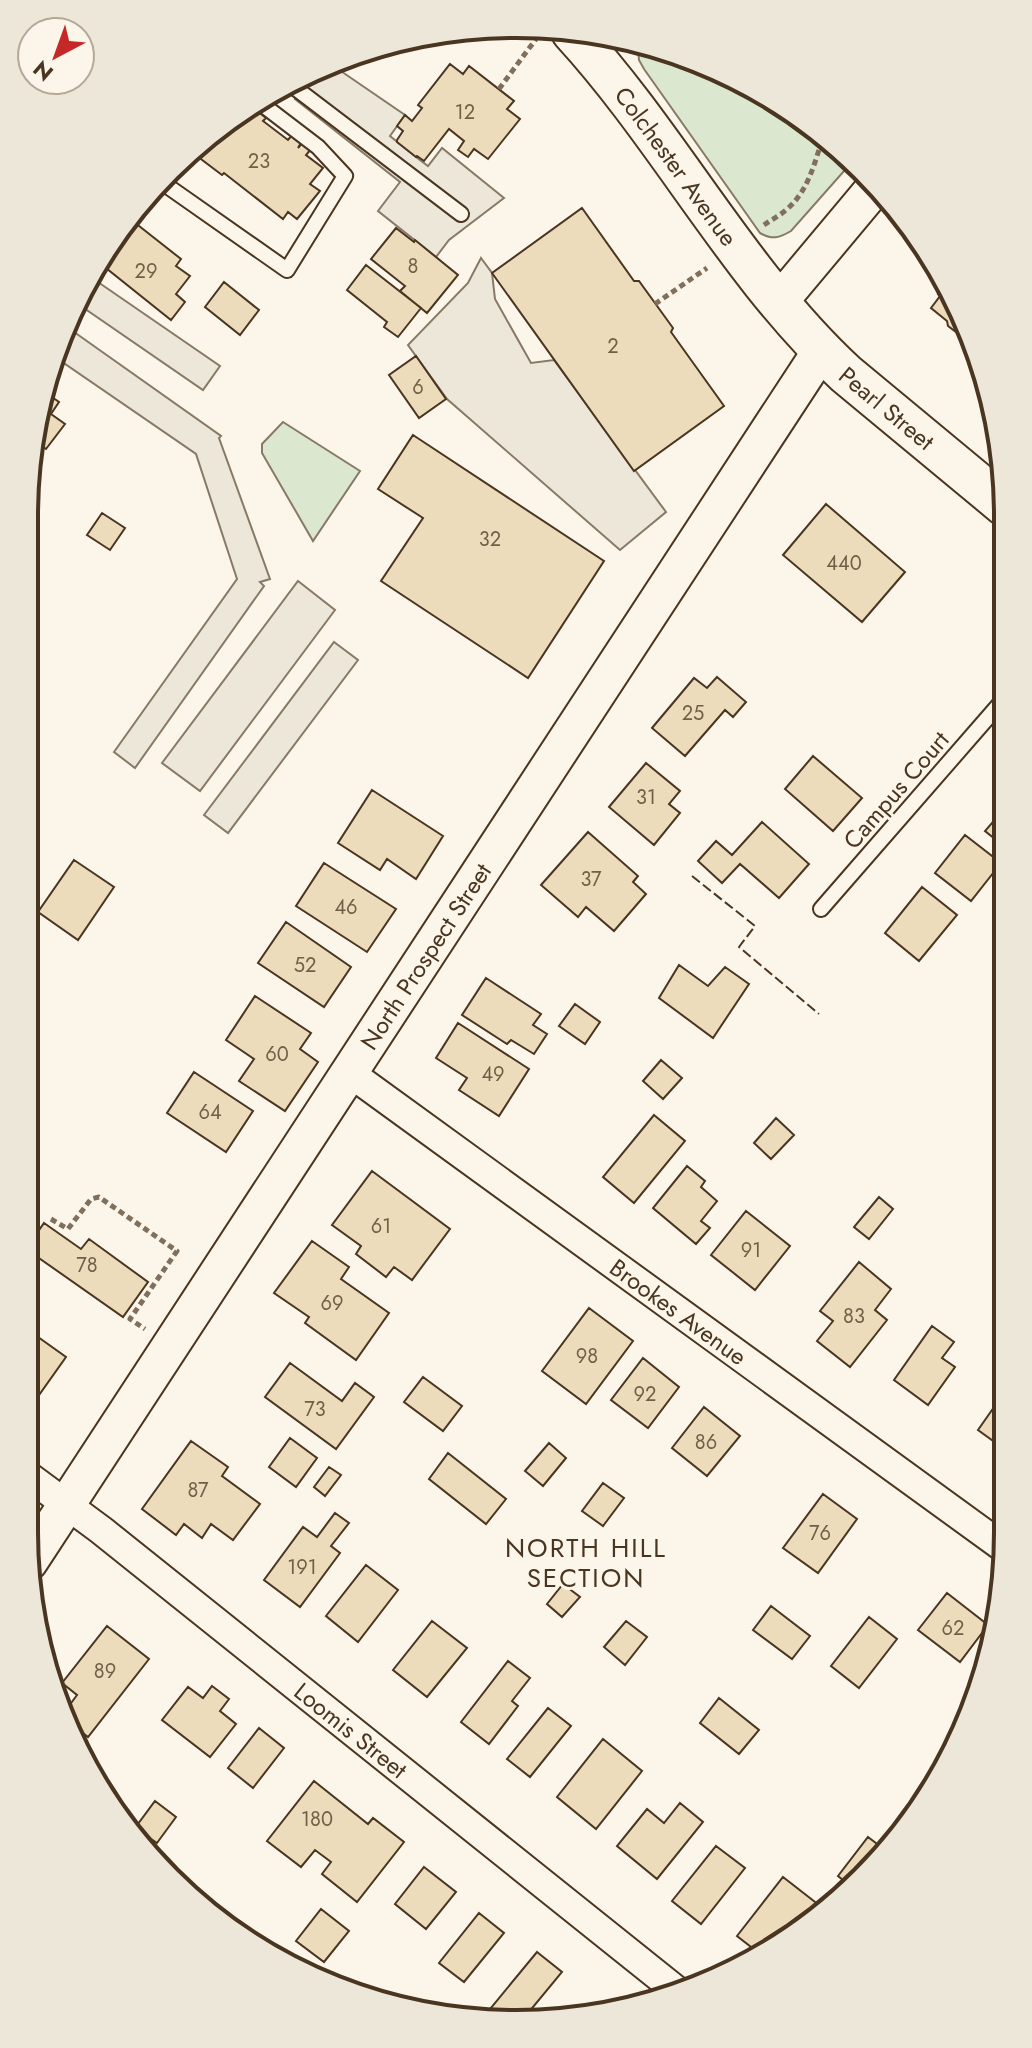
<svg xmlns="http://www.w3.org/2000/svg" width="1032" height="2048" font-family="Jost,sans-serif">
  <style>
    .green { fill: #dce7d0; stroke: #887966; stroke-width: 2 }
    .parking { fill: #ede7d9; stroke: #887966; stroke-width: 2 }
    .building { fill: #ecdcbc; stroke: #4a3520; stroke-width: 2 }
    .lines { fill: none; stroke-linecap: round; stroke-linejoin: round }
    .service-casing { stroke: #4a3520; stroke-width: 18 }
    .minor-casing { stroke: #4a3520; stroke-width: 32 }
    .tertiary-casing { stroke: #4a3520; stroke-width: 40 }
    .secondary-casing { stroke: #4a3520; stroke-width: 44 }
    .path { stroke: #7f6f5c; stroke-width: 5; stroke-dasharray: 6 4; stroke-linecap: butt }
    .service { stroke: #fbf6e9; stroke-width: 14 }
    .minor { stroke: #fbf6e9; stroke-width: 28 }
    .tertiary { stroke: #fbf6e9; stroke-width: 36 }
    .secondary { stroke: #fbf6e9; stroke-width: 40 }
    .fence { stroke: #4a3520; stroke-width: 2; stroke-dasharray: 10 4; stroke-linecap: butt }
    .labels { text-anchor: middle; dominant-baseline: central; stroke-width: 6; stroke-linejoin: round; paint-order: stroke }
    .number-label { font-size: 20px; fill: #725f47 }
    .street-label { font-size: 24px; fill: #4a3520; stroke: #fbf6e9 }
    .neighbourhood-label { font-size: 26px; letter-spacing: 2px; fill: #4a3520; stroke: #fbf6e9 }
    .rim { fill: none; stroke: #4a3520; stroke-width: 4 }
  </style>
  <rect width="100%" height="100%" fill="#fbf6e9"/>
  <path class="green" d="M638 49 733 75 816 126 852 162 791 231C779 238 773 240 760 233L644 69 639 60Z
    M283 422 360 471 313 541 262 453V444Z"/>
  <path class="parking" d="M332 65 405 115 390 136 416 157 428 166 442 148 504 198 449 240 436 257 378 211 400 182 295 99 309 78Z
    M481 258 492 273 495 299 531 363 554 360 666 512 620 550 447 399 408 345 468 283Z
    M95 280 220 366 203 390 78 304Z
    M67 327 221 436 219 438 270 579 260 582 264 586 135 768 114 752 237 579 196 454 58 359Z
    M298 581 335 610 200 791 162 763Z
    M334 642 358 660 228 833 204 815Z"/>
  <path class="building" d="M450 64 463 74 469 66 514 101 507 109 520 119 488 159 474 149 468 157 458 150 464 141 449 129 424 161 417 156 416 157 397 142V140L403 131 397 126 405 115 412 121 422 108 418 105Z
    M255 109 266 118 263 121 288 140 293 134 302 141 298 148 303 142 311 149 306 155 323 168 310 184 320 191 297 219 288 212 283 219 224 173 222 175 193 153 205 138Z
    M582 208 634 281H639L673 328 671 332 724 406 634 471 492 273Z
    M134 222 181 259 176 266 190 276 176 294 185 302 171 320 101 264Z
    M396 228 414 242 415 240 458 275 427 313 400 291 405 286 371 259Z
    M366 265 421 308 398 337 384 327 387 322 347 290Z
    M224 282 259 310 240 335 205 307Z
    M946 285 970 327 975 343 962 333 956 332 948 326 947 321 931 308 940 296 938 294Z
    M975 346 981 366 968 356Z
    M416 356 446 399 419 418 389 375Z
    M49 395 59 402 51 414 65 424 46 449 36 442Z
    M413 435 604 561 528 678 381 581 423 518 378 489Z
    M826 504 905 572 862 622 783 555Z
    M102 513 125 528 110 550 87 535Z
    M717 677 746 702 733 717 725 710 685 756 652 728 694 678 707 688Z
    M813 756 862 798 833 831 785 789Z
    M646 763 680 791 669 804 680 813 654 845 609 807Z
    M372 790 443 836 416 879 387 859 380 870 338 843Z
    M1005 808V847L985 831Z
    M762 822 809 864 779 898 740 864 722 883 698 861 716 841 732 855Z
    M588 832 638 876 633 882 646 894 614 931 586 907 578 917 541 885Z
    M965 835 1001 863 971 901 935 873Z
    M74 860 114 887 78 940 38 912Z
    M324 863 396 909 367 952 296 906Z
    M922 887 957 915 919 961 885 933Z
    M286 922 351 967 324 1007 258 963Z
    M679 965 708 986 725 967 749 984 713 1038 659 998Z
    M486 978 541 1014 533 1025 547 1034 534 1054 511 1040 507 1044 462 1015Z
    M255 996 311 1033 300 1049 318 1062 285 1111 239 1081 254 1059 226 1040Z
    M575 1004 600 1022 585 1044 559 1026Z
    M458 1023 529 1069 499 1116 459 1090 467 1078 436 1058Z
    M661 1060 682 1078 663 1099 643 1081Z
    M194 1072 253 1111 226 1152 167 1113Z
    M654 1115 685 1141 634 1203 603 1177Z
    M776 1118 794 1135 771 1159 754 1143Z
    M687 1166 705 1181 701 1187 717 1201 701 1221 710 1228 696 1244 653 1208Z
    M372 1171 450 1229 412 1280 394 1267 386 1277 356 1254 361 1246 332 1225Z
    M879 1197 893 1209 869 1239 854 1227Z
    M746 1211 790 1246 755 1290 711 1255Z
    M44 1223 81 1249 89 1239 148 1282 123 1317 26 1249Z
    M312 1241 349 1267 341 1279 389 1313 356 1360 305 1323 309 1317 274 1293Z
    M859 1262 891 1289 875 1310 887 1320 850 1367 817 1341 833 1321 820 1311Z
    M589 1308 633 1341 586 1404 542 1371Z
    M932 1326 954 1342 942 1358 955 1367 928 1405 894 1380Z
    M24 1327 66 1357 39 1395 29 1388 24 1395Z
    M643 1358 679 1387 648 1428 611 1400Z
    M290 1363 342 1401 355 1383 374 1397 336 1449 265 1397Z
    M423 1377 462 1406 443 1431 404 1402Z
    M1006 1390 1007 1451 978 1430Z
    M704 1407 740 1436 707 1476 672 1448Z
    M290 1438 317 1458 296 1487 269 1467Z
    M191 1441 228 1467 222 1476 260 1504 233 1540 211 1524 202 1538 184 1524 176 1535 142 1509Z
    M549 1443 566 1458 543 1486 525 1471Z
    M448 1453 506 1499 486 1524 429 1479Z
    M329 1467 341 1475 325 1496 314 1487Z
    M603 1483 624 1498 603 1526 582 1511Z
    M823 1494 857 1519 818 1573 783 1548Z
    M335 1513 349 1523 331 1546 340 1553 300 1607 264 1580 303 1527 317 1537Z
    M366 1565 398 1590 358 1642 326 1616Z
    M563 1584 580 1597 562 1617 547 1604Z
    M947 1593 988 1625 960 1662 918 1630Z
    M771 1606 810 1636 792 1659 753 1630Z
    M869 1617 897 1639 859 1688 831 1666Z
    M432 1621 467 1648 427 1697 393 1670Z
    M626 1621 647 1637 625 1665 604 1647Z
    M107 1626 149 1659 88 1737 66 1720 63 1714 77 1695 62 1683Z
    M508 1661 530 1678 512 1701 518 1706 489 1744 461 1722Z
    M212 1686 229 1699 220 1711 236 1724 210 1757 162 1720 188 1687 203 1698Z
    M719 1698 759 1730 739 1754 700 1723Z
    M548 1708 571 1726 530 1777 507 1759Z
    M259 1728 284 1748 253 1788 228 1768Z
    M603 1739 642 1771 596 1829 557 1797Z
    M314 1781 368 1824 373 1818 404 1842 357 1902 322 1874 331 1862 315 1850 301 1867 267 1841Z
    M155 1801 176 1817 157 1843 135 1828Z
    M680 1803 703 1822 657 1879 617 1846 647 1809 664 1823Z
    M868 1837 885 1850 864 1880 853 1888 838 1876Z
    M716 1846 745 1868 701 1924 672 1901Z
    M424 1867 456 1892 426 1929 395 1904Z
    M783 1877 824 1909 760 1954 737 1936Z
    M321 1909 349 1931 324 1962 296 1941Z
    M479 1913 504 1933 464 1982 439 1963Z
    M537 1952 562 1972 524 2018 500 2017 490 2009Z"/>
  <g class="lines">
    <g class="service-casing">
      <path id="service" d="M294 87 461 214
        M163 183 287 270 345 176 318 147 263 105
        M821 909 1004 699"/>
    </g>
    <g class="minor-casing">
      <g id="minor">
        <path id="s1" d="M350 1073 1007 1550"/>
        <path id="s2" d="M24 1473 101 1530 677 1991"/>
      </g>
    </g>
    <g class="tertiary-casing">
      <g id="tertiary">
        <path d="M779 302 876 186"/>
        <path id="s3" d="M29 1562 821 351"/>
      </g>
    </g>
    <g class="secondary-casing">
      <g id="secondary">
        <path id="s4" d="M572 32C671 140 738 274 846 374L1004 505"/>
      </g>
    </g>
    <path class="path" d="M499 89 536 39
      M764 225C771 220 779 216 786 210 809 191 815 161 824 134
      M655 304 707 268
      M24 1200 31 1205
      M51 1219 68 1229 91 1199 99 1197 177 1251 130 1319 145 1329"/>
    <use href="#service" class="service"/>
    <use href="#minor" class="minor"/>
    <use href="#tertiary" class="tertiary"/>
    <use href="#secondary" class="secondary"/>
    <path class="fence" d="M692 876 755 926 739 947 819 1014"/>
  </g>
  <g class="labels">
    <g class="number-label">
      <text x="465" y="112">12</text>
      <text x="259" y="161">23</text>
      <text x="413" y="266">8</text>
      <text x="146" y="271">29</text>
      <text x="613" y="346">2</text>
      <text x="418" y="387">6</text>
      <text x="490" y="539">32</text>
      <text x="844" y="563">440</text>
      <text x="693" y="713">25</text>
      <text x="646" y="797">31</text>
      <text x="591" y="879">37</text>
      <text x="346" y="907">46</text>
      <text x="305" y="965">52</text>
      <text x="277" y="1054">60</text>
      <text x="493" y="1074">49</text>
      <text x="210" y="1112">64</text>
      <text x="381" y="1226">61</text>
      <text x="751" y="1250">91</text>
      <text x="87" y="1265">78</text>
      <text x="332" y="1303">69</text>
      <text x="854" y="1316">83</text>
      <text x="587" y="1356">98</text>
      <text x="645" y="1394">92</text>
      <text x="315" y="1409">73</text>
      <text x="706" y="1442">86</text>
      <text x="198" y="1490">87</text>
      <text x="820" y="1533">76</text>
      <text x="302" y="1567">191</text>
      <text x="953" y="1628">62</text>
      <text x="105" y="1671">89</text>
      <text x="317" y="1819">180</text>
    </g>
    <g class="street-label">
      <text stroke="none"><textPath href="#s4" startOffset="170">Colchester Avenue</textPath></text>
      <text stroke="none"><textPath href="#s4" startOffset="492">Pearl Street</textPath></text>
      <text transform="translate(896 790) rotate(-49)">Campus Court</text>
      <text stroke="none"><textPath href="#s3" startOffset="724">North Prospect Street</textPath></text>
      <text stroke="none"><textPath href="#s1" startOffset="406">Brookes Avenue</textPath></text>
      <text stroke="none"><textPath href="#s2" startOffset="416">Loomis Street</textPath></text>
    </g>
    <g class="neighbourhood-label">
      <text x="586" y="1548">NORTH HILL<tspan x="586" dy="30">SECTION</tspan></text>
    </g>
  </g>
  <path d="M0 0H1032V2048H0ZM516 38H516A478 478 0 0 1 994 516V1532A478 478 0 0 1 516 2010H516A478 478 0 0 1 38 1532V516A478 478 0 0 1 516 38Z" fill="#ede7d9" fill-rule="evenodd"/>
  <path class="rim" d="M516 38H516A478 478 0 0 1 994 516V1532A478 478 0 0 1 516 2010H516A478 478 0 0 1 38 1532V516A478 478 0 0 1 516 38Z"/>
  <g transform="translate(56 56) rotate(221)"><circle r="38" fill="#fbf6e9" stroke="#b4a999" stroke-width="2"/>
  <path d="M0-6L14 30L0 20L-14 30Z" fill="#c62828"/>
  <text y="-12" font-size="22" font-weight="bold" text-anchor="middle" fill="#4a3520">N</text>
  </g>
</svg>
